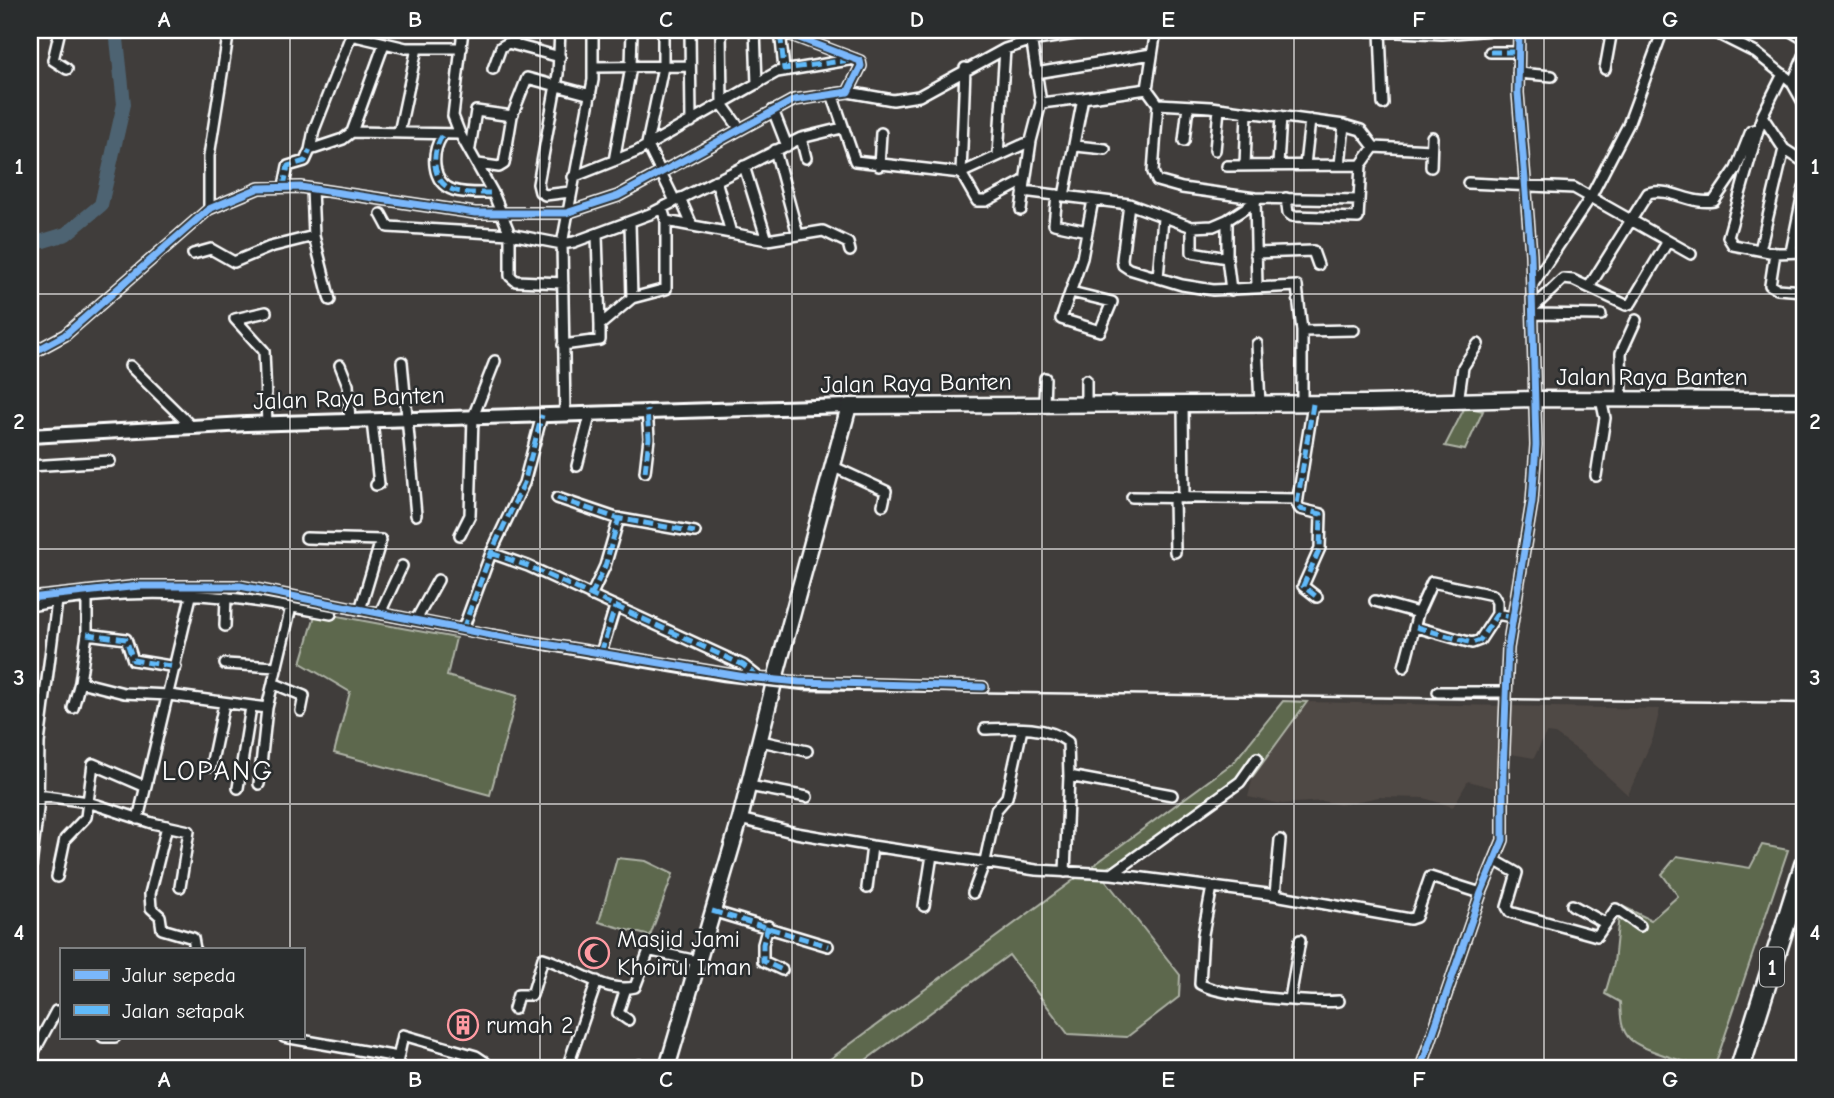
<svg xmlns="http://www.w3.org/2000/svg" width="1834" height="1098" font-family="'Comic Neue',sans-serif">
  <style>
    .built { fill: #4f4844 }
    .green { fill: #5d674e; stroke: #aeb3a6; stroke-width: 2 }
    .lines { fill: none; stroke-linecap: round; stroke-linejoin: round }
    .river { stroke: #4e6472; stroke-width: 14 }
    .minor-casing { stroke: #fff; stroke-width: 14 }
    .secondary-casing { stroke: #fff; stroke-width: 18 }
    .primary-casing { stroke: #fff; stroke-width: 19 }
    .motorway-casing { stroke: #fff; stroke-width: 23 }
    .minor { stroke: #2a2d2e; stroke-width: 9 }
    .secondary { stroke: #2a2d2e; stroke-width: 12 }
    .primary { stroke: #2a2d2e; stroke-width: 14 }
    .motorway { stroke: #2a2d2e; stroke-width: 18 }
    .rail { stroke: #fff; stroke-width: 2.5 }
    .quiet { stroke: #60bafa; stroke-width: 5; stroke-dasharray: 10 5; stroke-linecap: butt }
    .cycleway-casing { stroke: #2a2d2e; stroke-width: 11 }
    .cycleway { stroke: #7ab7fb; stroke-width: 7 }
    .grid { fill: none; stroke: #fff; stroke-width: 2; stroke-opacity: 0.55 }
    .labels { text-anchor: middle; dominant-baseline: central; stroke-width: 5; stroke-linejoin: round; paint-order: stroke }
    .shield { fill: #2a2d2e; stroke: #bfc0c0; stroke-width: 2 }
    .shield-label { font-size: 23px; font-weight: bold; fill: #fff }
    .street-label { font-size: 24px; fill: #fff; stroke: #2a2d2e }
    .poi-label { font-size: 24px; fill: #fff; stroke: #2a2d2e; text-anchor: start }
    .quarter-label { font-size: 28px; letter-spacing: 2px; fill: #fff; stroke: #2a2d2e }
    .neatline { fill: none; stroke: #fff; stroke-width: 2.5 }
    .grid-label { font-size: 23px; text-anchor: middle; font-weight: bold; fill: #fff }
  </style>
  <rect width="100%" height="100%" fill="#403d3b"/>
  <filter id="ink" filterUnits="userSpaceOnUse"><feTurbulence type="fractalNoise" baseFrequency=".0143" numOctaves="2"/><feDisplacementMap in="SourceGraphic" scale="14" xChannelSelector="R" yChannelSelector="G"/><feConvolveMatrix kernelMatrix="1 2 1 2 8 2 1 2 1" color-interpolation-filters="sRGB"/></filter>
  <g filter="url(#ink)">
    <path class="built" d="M1307 702 1660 709 1653 738 1628 795 1583 754 1555 734 1546 733 1534 758 1505 753V791L1468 781 1453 807 1424 798 1379 797 1340 805 1323 801 1282 804 1248 797 1253 776Z"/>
    <path class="green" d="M1465 407 1483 411 1465 450 1445 446Z
      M316 612 456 638 447 676 517 696 490 795 334 753 350 692 301 663Z
      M1283 701 1307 702 1253 776 1128 867 1110 866 1100 873 1180 975 1179 997 1127 1037 1068 1034 1009 955 855 1068H818L1234 762Z
      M1762 845 1788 850 1714 1068C1701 1068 1639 1049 1630 1039 1620 1029 1621 1016 1620 1002L1605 994 1614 963 1620 905 1651 920 1678 896 1662 874 1677 856 1750 868Z
      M617 858 646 861 673 874 650 936 599 922Z"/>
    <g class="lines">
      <path class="river" d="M30 245 66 234 101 205 124 104 116 30"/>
      <g class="minor-casing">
        <path id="minor" d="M60 30 53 60 67 69
          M353 30 314 130 310 150 343 139 352 132 460 134
          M463 30 453 116 460 134 493 193 510 234V276L516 281 563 283
          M560 30 558 74 538 184 540 192 545 195 570 192
          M663 30V67L647 144 675 201
          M690 30 691 122
          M721 30 722 104 740 129
          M755 30 757 84
          M780 30 784 69
          M1356 30 1442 34 1493 30
          M1710 30 1756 53 1791 81 1795 77H1804
          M1789 30 1804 39
          M1380 31 1383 104
          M351 35 406 48H462
          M513 44 517 30
          M1490 52H1518
          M594 67 690 66
          M493 69 501 47 508 43 560 57
          M1605 69 1612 30
          M1036 73 1152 54
          M1518 73 1552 76
          M1783 74 1762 116 1728 237 1733 245 1775 253 1804 252
          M1795 77 1804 56
          M1791 81 1804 104
          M1147 89 1156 30
          M848 92 893 100 919 96 1005 49 1030 41 1102 30
          M832 94 855 161 961 173 965 68
          M1041 103 1083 98
          M1158 104 1153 172 1157 181 1182 188 1255 198 1359 200
          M773 110 787 146
          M1762 116 1784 149 1804 162
          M352 132 384 44
          M399 133 417 48
          M442 136C431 153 431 182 453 190 465 194 481 193 493 193
          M801 138 806 158
          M1184 141 1188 106
          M1076 146 1105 149
          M1374 147 1431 150
          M470 148 476 111 512 116
          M775 150 798 235
          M1215 150 1219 109
          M998 155 1005 49
          M614 161 631 67 632 30
          M478 164 499 167 504 164 512 116 527 78 591 95
          M1278 165 1281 116
          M1305 165 1310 120
          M1340 165 1344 125
          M744 166 767 240
          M879 166 881 133
          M1245 166 1247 112
          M1431 167 1432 137
          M573 177 636 152 777 72 855 59
          M716 180 731 233 767 240 823 231 848 243 850 251
          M1024 181 986 201H977L961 173 1031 141
          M1468 183 1574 188 1691 254
          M284 186 288 166 305 161 310 150
          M312 189 314 236 330 300
          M1023 191 1129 204 1192 227V252L1227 258 1231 290
          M1057 195 1054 224 1087 231
          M1064 196 1083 98 1147 89 1158 104 1211 107 1344 125 1361 130 1374 147 1361 165 1227 166
          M680 198 692 225
          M1255 198 1257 287
          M1286 198 1288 213 1292 216 1358 218 1361 165
          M1129 204 1122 259 1123 265 1129 269 1182 285 1213 290 1297 286 1302 331V404
          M209 209V156L229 30
          M1021 210 1031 141 1041 103 1030 30
          M381 214 388 227 510 234 562 244 574 242 650 214 801 138 842 128
          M666 221 731 233
          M630 223 632 298
          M1192 227 1213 226 1227 220
          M597 235 600 325 632 298 666 289V221L662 208
          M1760 250 1784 149
          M1791 252 1804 188
          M1255 253 1313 251 1318 265
          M1775 253 1770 285 1777 289 1804 291
          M193 254 211 249 234 262 270 247 314 236
          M1227 258V220L1255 202
          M1158 278 1163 218
          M1533 284 1590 198 1628 125 1663 30
          M1589 287 1648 193C1671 187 1690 205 1714 201L1736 169 1751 131 1759 128
          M1071 292 1112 302 1100 331 1061 319 1082 258 1093 200
          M1533 308 1563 279 1573 280 1626 305 1631 303 1668 241
          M266 312 235 319 264 351 267 424
          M1534 314 1601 315
          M1302 331 1354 330
          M1257 344 1260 404
          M563 345 600 340V325
          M30 354 65 335 209 209 259 188 300 187 475 213H566L618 196 794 100 848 92 861 66 860 61 778 30
          M402 362 416 515
          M340 365 348 385 350 422
          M130 366 193 428
          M1086 380V404
          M1622 400 1621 353 1636 320
          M1458 402 1463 367 1478 344
          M1044 404 1045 378
          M1183 404 1184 498
          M1313 404 1297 504 1300 509 1321 514 1320 548 1303 586 1317 597
          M565 413 562 244 593 80V30
          M372 421 379 484 376 485
          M30 466 110 461
          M577 466 591 412
          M834 467 886 491 883 505
          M645 472 649 438 647 410
          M1596 476 1605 418 1601 399
          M1132 497 1298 499
          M1174 497 1175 552
          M557 498 616 518 695 532
          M460 535 470 515 473 417 495 361
          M306 538 381 540 360 610
          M491 553 528 566 743 665 758 677
          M591 596 605 566 619 518
          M30 598 139 586H240L491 635 745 677 799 682 983 687
          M87 598V634L80 682 124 693 169 695 267 708 291 607
          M1375 601 1418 613
          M30 606C138 584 224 593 331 614L333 605
          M380 613 402 566
          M416 620 438 580
          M225 626 226 596
          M1416 627 1472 643 1480 640 1497 614 1511 617
          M463 629 491 553 524 483 542 415
          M87 634 126 639 133 660 176 667
          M601 653 615 607
          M225 664 277 667
          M1404 667 1418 613 1432 582 1493 595 1497 602V614
          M275 684 304 696 301 711
          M1438 692H1505
          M73 708 80 682
          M985 729C1011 728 1046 725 1068 742L1069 776
          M761 741 807 751
          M211 766 224 704
          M259 784 267 708
          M749 786 807 797
          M238 788 251 707
          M38 795 88 802 152 823 189 831 180 887
          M138 819 192 592
          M740 819 796 833 872 846 1036 870 1112 874 1275 895 1410 919 1416 917 1430 877 1481 893
          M167 826 150 894 151 908 160 916 162 929 193 938 195 949
          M1496 861 1517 873 1507 907 1510 912 1597 936 1616 909 1640 926
          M1065 872 1069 776 1172 795
          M1112 874 1240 782 1257 758
          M30 875 38 809 39 743 57 601
          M57 877 65 839 86 817 93 764 144 786
          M1212 887 1203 934 1200 984C1222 997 1313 1003 1339 1001
          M867 888 872 846
          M973 893 985 861 996 810 1007 797 1022 729
          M1275 895 1280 840
          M1572 905 1605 923
          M924 906 932 855
          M712 911 828 946
          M768 926 763 944V961L782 970
          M626 988 618 1013 628 1020
          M1290 999 1300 940
          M514 1009 518 995H532L543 958C572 966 603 994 635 987L648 953 652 951 697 961
          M103 1037H115
          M284 1037 398 1057
          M30 1059 56 1011H61
          M639 1065 667 1068
          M396 1068 403 1035 476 1056 485 1062 486 1068
          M442 1068 443 1064
          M567 1068 597 981
          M1421 1068 1481 893 1503 840V773L1508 648 1532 502 1536 445 1531 254 1518 93 1519 30
          M1802 1068 1804 1063"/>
      </g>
      <g class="secondary-casing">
        <path id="secondary" d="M30 436 246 424 849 406"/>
      </g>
      <g class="primary-casing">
        <path id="primary" d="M667 1068 740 819 775 679 849 406 1370 403 1536 399 1804 400"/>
      </g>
      <g class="motorway-casing">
        <path id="motorway" d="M1740 1068 1804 865"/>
      </g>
      <use href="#minor" class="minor"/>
      <use href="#secondary" class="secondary"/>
      <use href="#primary" class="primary"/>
      <use href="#motorway" class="motorway"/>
      <path class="rail" d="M30 602 156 587 242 593 589 658 723 681 803 690 1804 703"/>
      <path class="quiet" d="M780 30 857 59 784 69Z
        M1490 52H1518
        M442 136C431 153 431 182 453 190 465 194 481 193 493 193
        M284 186 288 166 305 161 310 150
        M1313 404 1297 504 1300 509 1321 514 1320 548 1303 586 1317 597
        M645 472 649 438 647 410
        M557 498 616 518 695 532
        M491 553 528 566 743 665 758 677
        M591 596 605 566 619 518
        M1416 627 1472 643 1480 640 1497 614 1511 617
        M463 629 491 553 524 483 542 415
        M87 634 126 639 133 660 176 667
        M601 653 615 607
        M712 911 828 946
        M768 926 763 944V961L782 970"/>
      <g class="cycleway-casing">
        <path id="cycleway" d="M30 354 65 335 209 209 259 188 300 187 475 213H566L618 196 794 100 848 92 861 66 860 61 778 30
          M30 598 139 586H240L491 635 745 677 799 682 983 687
          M1421 1068 1481 893 1503 840V773L1508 648 1532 502 1536 445 1531 254 1518 93 1519 30"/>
      </g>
      <use href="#cycleway" class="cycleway"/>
    </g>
  </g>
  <path class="grid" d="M290 30V949M540 30V1068M792 30V1068M1042 30V1068M1294 30V1068M1544 30V1068M30 294H1804M30 549H1804M30 804H1804M290 1037V1068"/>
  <defs>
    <g id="mosque-ring" transform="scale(1.575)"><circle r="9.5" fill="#2a2d2e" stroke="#ff9aa2" stroke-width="1.5"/><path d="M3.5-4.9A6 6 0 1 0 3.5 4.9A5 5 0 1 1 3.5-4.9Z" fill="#ff9aa2"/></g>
    <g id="building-ring" transform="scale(1.575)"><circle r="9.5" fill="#2a2d2e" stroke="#ff9aa2" stroke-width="1.5"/><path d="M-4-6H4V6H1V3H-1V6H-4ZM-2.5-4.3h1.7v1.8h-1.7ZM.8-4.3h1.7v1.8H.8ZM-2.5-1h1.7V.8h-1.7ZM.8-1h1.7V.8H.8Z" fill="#ff9aa2"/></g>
  </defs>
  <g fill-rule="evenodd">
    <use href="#mosque-ring" x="594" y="953"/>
    <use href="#building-ring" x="463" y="1025"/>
  </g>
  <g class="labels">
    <rect class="shield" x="1760" y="947.5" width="24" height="39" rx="5"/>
    <g class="shield-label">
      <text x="1772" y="967">1</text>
    </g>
    <g class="street-label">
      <text x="1652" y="377">Jalan Raya Banten</text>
      <text transform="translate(916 383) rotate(-1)">Jalan Raya Banten</text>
      <text transform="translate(349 398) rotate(-2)">Jalan Raya Banten</text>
    </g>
    <g class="poi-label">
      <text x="617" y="939">Masjid Jami<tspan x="617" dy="28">Khoirul Iman</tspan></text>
      <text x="486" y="1025">rumah 2</text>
    </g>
    <g class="quarter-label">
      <text x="218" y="771">LOPANG</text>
    </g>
  </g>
  <rect width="1834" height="1098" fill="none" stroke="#2a2d2e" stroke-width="77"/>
  <rect x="60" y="948" width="245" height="91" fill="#2a2d2e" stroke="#7f8182" stroke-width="2"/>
  <rect x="74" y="970" width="35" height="10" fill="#7ab7fb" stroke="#7f8182" stroke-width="2"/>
  <text x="122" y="982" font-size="21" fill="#ffffff">Jalur sepeda</text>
  <rect x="74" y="1005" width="35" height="10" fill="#60bafa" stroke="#7f8182" stroke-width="2"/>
  <text x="122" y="1018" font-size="21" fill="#ffffff">Jalan setapak</text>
  <rect x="38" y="38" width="1758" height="1022" class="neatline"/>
  <g class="grid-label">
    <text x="164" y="27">A</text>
    <text x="415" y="27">B</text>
    <text x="666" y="27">C</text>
    <text x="917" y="27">D</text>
    <text x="1168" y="27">E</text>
    <text x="1419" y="27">F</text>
    <text x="1670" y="27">G</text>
    <text x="19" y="174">1</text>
    <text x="1815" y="174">1</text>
    <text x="19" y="429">2</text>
    <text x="1815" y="429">2</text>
    <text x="19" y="685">3</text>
    <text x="1815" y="685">3</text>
    <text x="19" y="940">4</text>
    <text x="1815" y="940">4</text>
    <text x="164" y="1087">A</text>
    <text x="415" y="1087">B</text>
    <text x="666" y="1087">C</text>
    <text x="917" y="1087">D</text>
    <text x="1168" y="1087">E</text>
    <text x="1419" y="1087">F</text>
    <text x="1670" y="1087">G</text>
  </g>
</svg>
